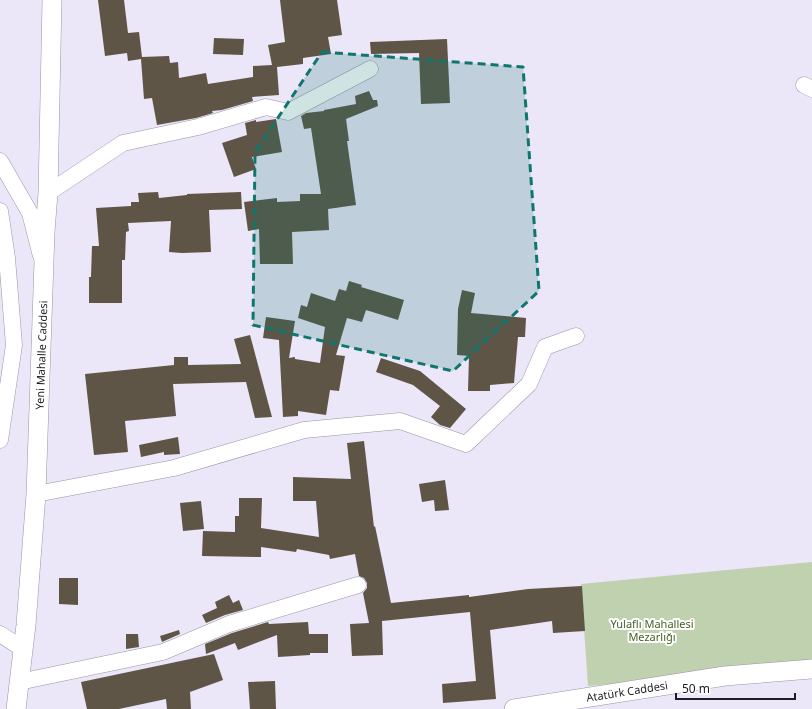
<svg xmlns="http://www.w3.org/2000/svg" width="812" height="709" font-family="'Noto Sans',sans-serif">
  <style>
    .green { fill: #bfd1ae }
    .building { fill: #5e5546 }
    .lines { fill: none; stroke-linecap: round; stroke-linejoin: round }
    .minor-casing { stroke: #9a95a6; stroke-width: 17 }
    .tertiary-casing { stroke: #9a95a6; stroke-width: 20 }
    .minor { stroke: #fff; stroke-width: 16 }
    .tertiary { stroke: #fff; stroke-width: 19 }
    .marked { fill: #0f766e; fill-opacity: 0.2; stroke: #0f766e; stroke-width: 3; stroke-dasharray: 8 5; stroke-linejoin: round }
    .labels { text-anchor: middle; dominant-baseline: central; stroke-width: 4; stroke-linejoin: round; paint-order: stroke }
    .street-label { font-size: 11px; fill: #1e1c23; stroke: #fff }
    .park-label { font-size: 11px; fill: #456023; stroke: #fff }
  </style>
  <rect width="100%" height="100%" fill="#ebe6f8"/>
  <path class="green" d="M812 562V665L588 686 581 584Z"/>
  <path class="building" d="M98 0H124L128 33 139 32 142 57 169 56 170 63 178 62 179 78 206 73 208 84 253 77V66L272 65 268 45 285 42 280 0H337L342 35 328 37 331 54 303 58V64L277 67 279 95 252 97 253 101 222 110 212 111 213 113 196 118 157 125 152 98 144 99 141 59 128 61 127 53 105 56Z
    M214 38 244 39 243 55 213 54Z
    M447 39 450 103 421 104 419 53 371 54 370 42Z
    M369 91 373 100H377L378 106 346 119 349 141H347L356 205 328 209 329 230 292 232 293 264H260L259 229 248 231 244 202 277 198V202L300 201V194H321L311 128 304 129 301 116 306 113 324 111V110L356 104 355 96Z
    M276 119 282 152 252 157 256 169 234 177 222 143 247 135 245 123 256 120V122Z
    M158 192 159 198 187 195V194L241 192 242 209 209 210 211 252 182 253 169 252 171 221 128 223 129 231 126 232 125 260H122V303H89V277H91L92 246H99L96 208 131 206V202H139L138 193Z
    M349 281 362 285 361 287 404 300 398 320 366 310 362 322 347 318 336 355 345 356 339 391 330 390 326 415 298 411V416L283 417 279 340 263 338 266 317 295 321 289 358 295 357V359L320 363 325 327 298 318 301 305 307 307 311 293 335 301 339 289 346 291Z
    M462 290 475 293 471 313 526 318 525 337H518L514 383 490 385V391H468L469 356 457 355 458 309Z
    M250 335 272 417 255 418 246 382 173 384 176 416 125 421 128 452 94 455 85 374 174 365V357H188V365L241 364 234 339Z
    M381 358 420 371 466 409 450 428 440 425 431 417 440 406 413 385 376 372Z
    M178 437 180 454 164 455V452L141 457 139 445Z
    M364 441 374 527 375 526 391 603 469 595V597L528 589 582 586 585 631 553 633 552 621 490 630 496 699 443 703 442 684 476 681 470 612 382 621 383 655 352 656 350 624 369 623 363 593 367 588V583L364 578 359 576 355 554 330 559 329 555 297 549 296 552 261 547V557L202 556 203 531 235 532V516H239V498H262L261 528 319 537 316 501H293V477L351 479 347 443Z
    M445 480 449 510 435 511 434 500 422 502 419 484Z
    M201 501 204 529 183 531 180 503Z
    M59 578H78V605L59 604Z
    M229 595 233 603 239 600 243 610 225 615 206 623 202 615 217 608 215 602Z
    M268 622 269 624 308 622 309 634H328V653H310V655L278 657 277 635 238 650 235 643 206 654 205 644 232 633Z
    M179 630 180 634 162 642 160 636Z
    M126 634H138L139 647 126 649Z
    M214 654 223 680 190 692 191 709H167L166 699 119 709H87L81 682Z
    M275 681 276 709H250L248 682Z"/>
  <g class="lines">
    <g class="minor-casing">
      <path id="minor" d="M804 85 812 89
        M0 161 30 213 41 256
        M48 193 123 143 198 127 266 107 288 112 370 69
        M0 211 7 258 14 345 0 440
        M36 494 174 468 304 430 400 421 466 444 529 384 545 347 576 336
        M0 634 23 649
        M19 682 163 652 229 624 358 585"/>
    </g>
    <g class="tertiary-casing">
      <path id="tertiary" d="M16 709 26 625 36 494 45 232 48 193 52 0
        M514 709 725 676 812 669"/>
    </g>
    <use href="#minor" class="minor"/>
    <use href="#tertiary" class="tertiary"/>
  </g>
  <path class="marked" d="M322 52 523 67 539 291 453 371 253 325 255 152Z"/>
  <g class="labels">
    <g class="street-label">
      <text transform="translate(41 355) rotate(-88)">Yeni Mahalle Caddesi</text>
      <text transform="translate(627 691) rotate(-9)">Atatürk Caddesi</text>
    </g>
    <g class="park-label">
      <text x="652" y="623">Yulaflı Mahallesi<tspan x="652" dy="13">Mezarlığı</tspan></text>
    </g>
  </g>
  <path d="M676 693v6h119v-6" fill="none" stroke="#1e1c23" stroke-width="2"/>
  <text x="682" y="693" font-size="12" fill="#1e1c23" stroke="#ffffff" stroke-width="3" paint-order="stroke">50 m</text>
</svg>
